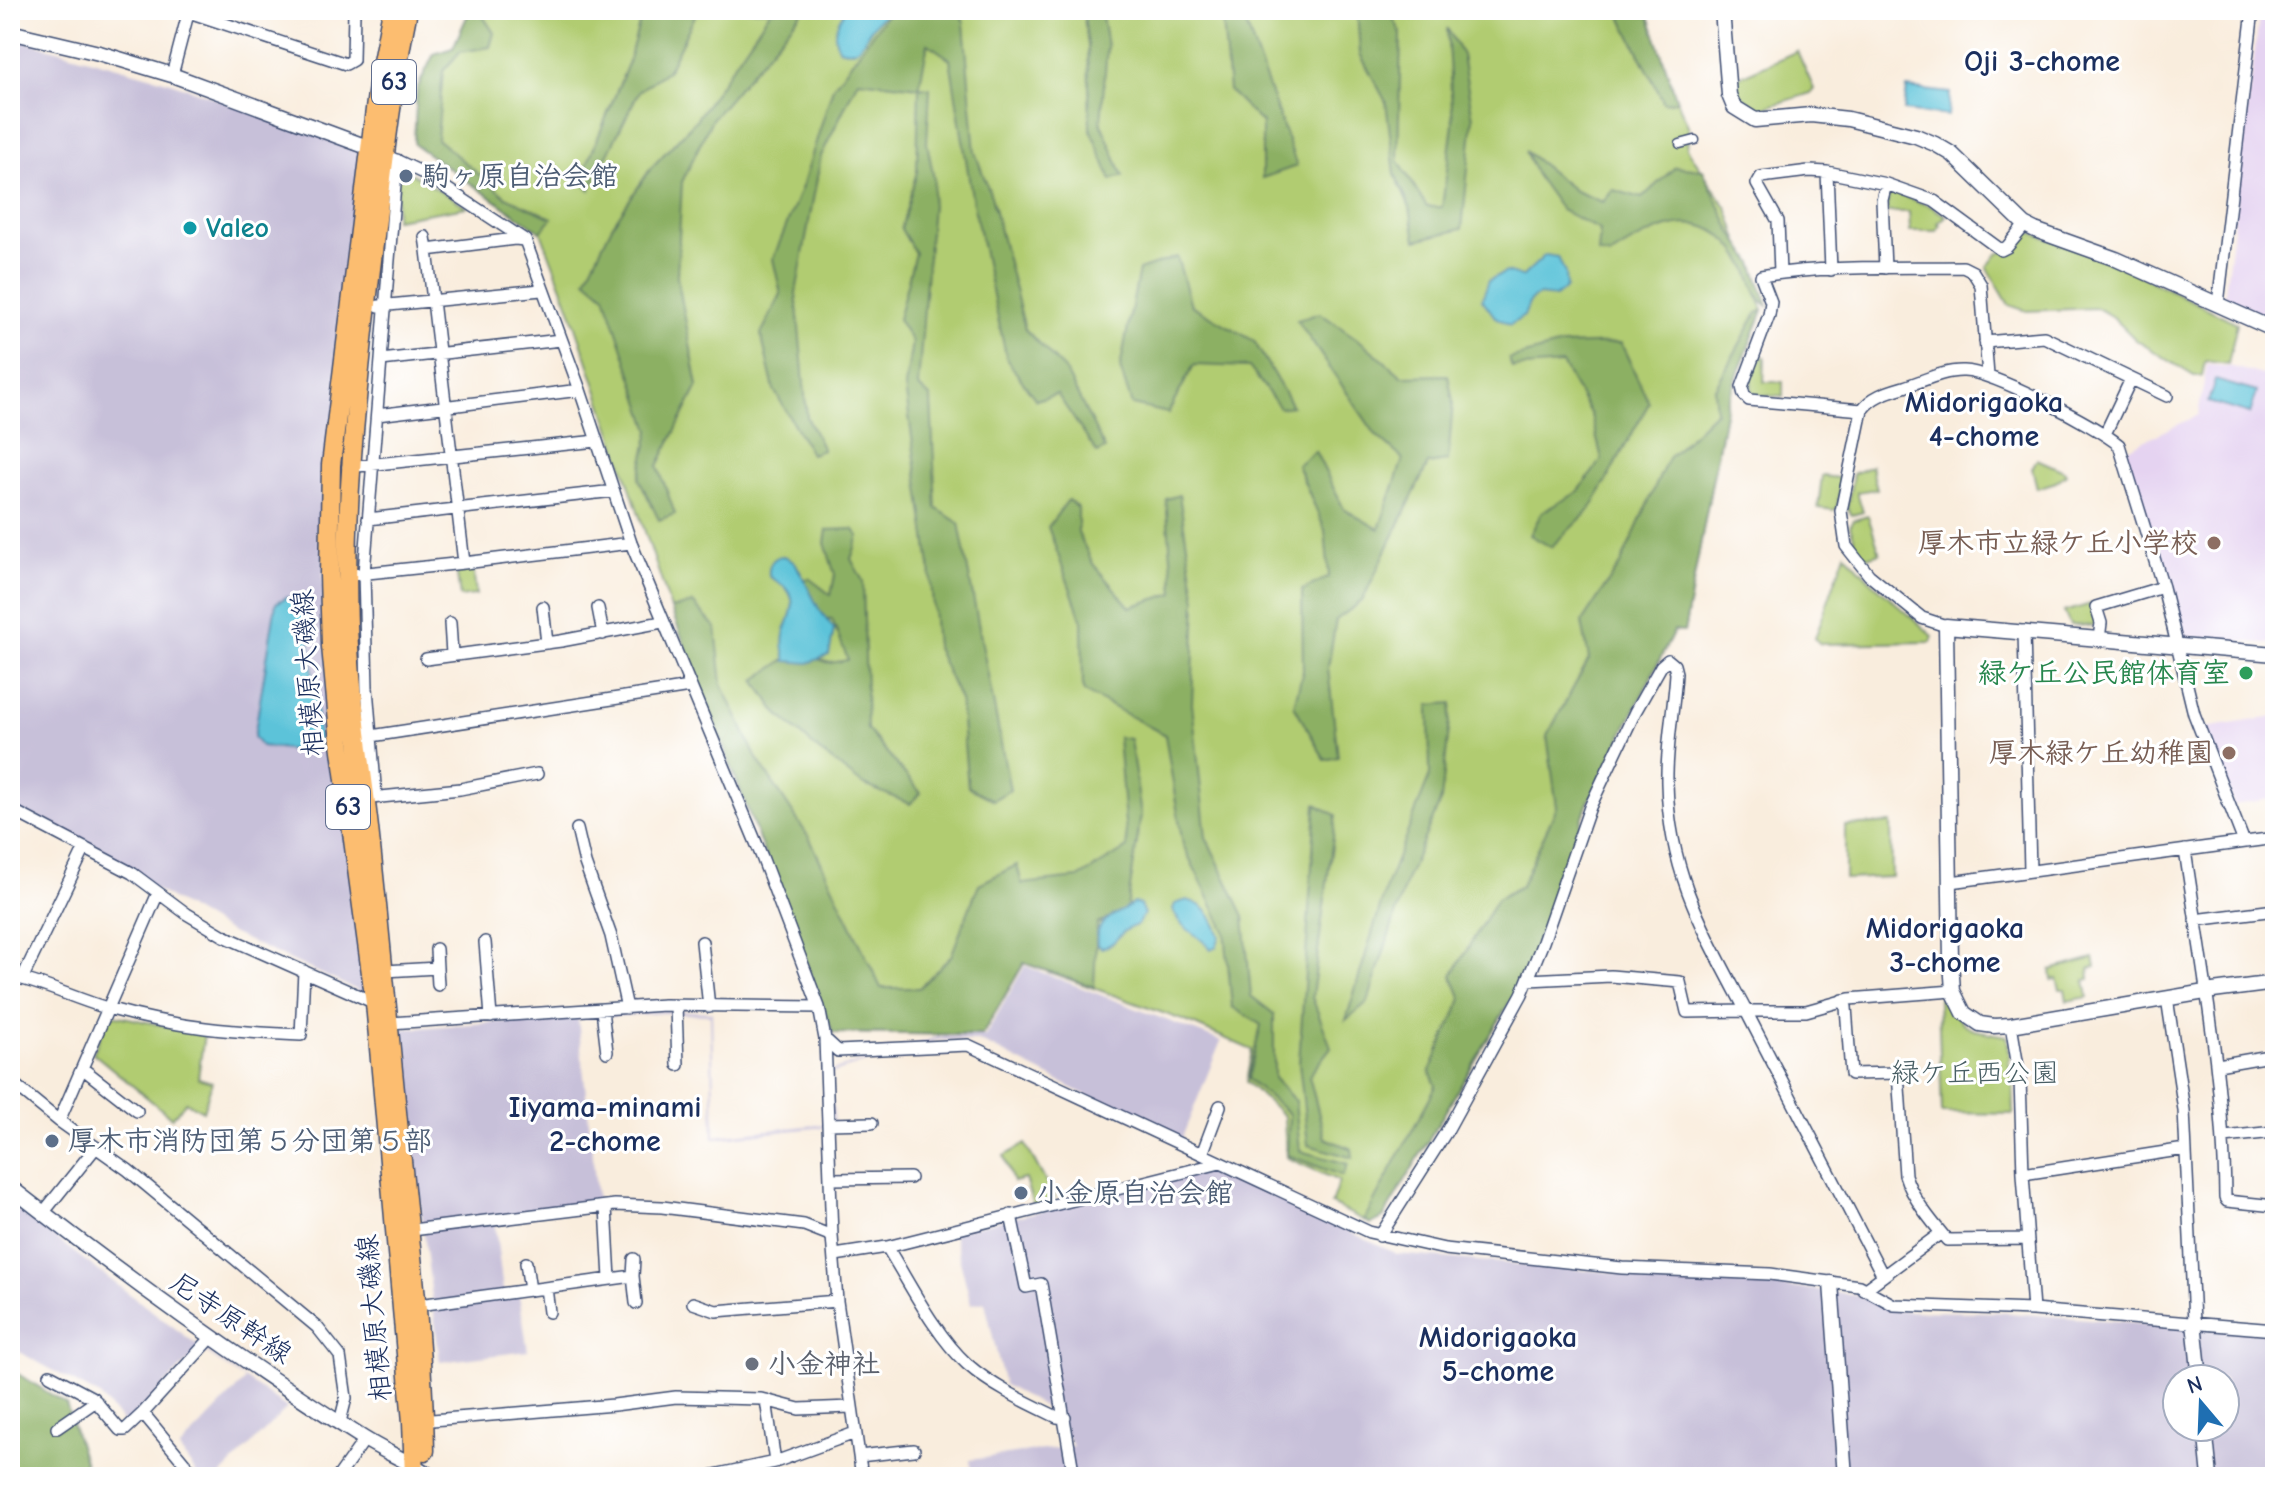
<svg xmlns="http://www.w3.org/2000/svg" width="2285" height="1487" font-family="'Comic Neue','Klee One',sans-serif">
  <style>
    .built { fill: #e5d3f1 }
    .industrial { fill: #c7c0d9; fill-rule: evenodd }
    .green { fill: #b1cc71; stroke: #667e68; stroke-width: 2 }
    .forest { fill: #8cb063; stroke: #547060; stroke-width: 2 }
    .water { fill: #5cc3d9; stroke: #3c799c; stroke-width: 2 }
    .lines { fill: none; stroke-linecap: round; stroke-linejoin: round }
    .pedestrian-casing { stroke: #3c4c71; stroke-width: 11 }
    .minor-casing { stroke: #3c4c71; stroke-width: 14 }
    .tertiary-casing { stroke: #3c4c71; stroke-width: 17 }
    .primary-casing { stroke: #3c4c71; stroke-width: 21 }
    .pedestrian { stroke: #fff; stroke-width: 8 }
    .minor { stroke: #fff; stroke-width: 11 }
    .tertiary { stroke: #fff; stroke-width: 14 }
    .primary { stroke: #fcbd6f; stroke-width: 18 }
    .service-dot { fill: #5c6f8a; stroke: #fff; stroke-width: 3 }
    .culture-dot { fill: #0f9aa8; stroke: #fff; stroke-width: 3 }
    .education-dot { fill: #8d6e63; stroke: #fff; stroke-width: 3 }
    .leisure-dot { fill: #2e9e5b; stroke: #fff; stroke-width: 3 }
    .worship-dot { fill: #6b7280; stroke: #fff; stroke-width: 3 }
    .labels { text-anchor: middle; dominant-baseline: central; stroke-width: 6; stroke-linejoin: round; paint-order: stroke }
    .shield { fill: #fff; stroke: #5f6d8e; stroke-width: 2 }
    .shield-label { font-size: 26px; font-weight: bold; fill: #1b2f5e }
    .service-label { font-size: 28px; font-weight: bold; fill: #4e5e75; stroke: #fff; text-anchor: start }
    .culture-label { font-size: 28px; font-weight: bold; fill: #0d838f; stroke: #fff; text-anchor: start }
    .education-label { font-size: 28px; font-weight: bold; fill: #785e54; stroke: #fff; text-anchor: end }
    .street-label { font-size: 28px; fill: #1b2f5e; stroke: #fff }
    .leisure-label { font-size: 28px; font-weight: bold; fill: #27864d; stroke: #fff; text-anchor: end }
    .park-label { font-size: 28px; fill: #485e64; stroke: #fff }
    .worship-label { font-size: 28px; font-weight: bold; fill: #5b616d; stroke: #fff; text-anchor: start }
    .neighbourhood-label { font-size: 30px; font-weight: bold; fill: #1b2f5e; stroke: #fff }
  </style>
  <rect width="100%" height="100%" fill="#fff"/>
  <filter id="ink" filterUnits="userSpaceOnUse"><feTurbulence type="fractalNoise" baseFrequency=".0125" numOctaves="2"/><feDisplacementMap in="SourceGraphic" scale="16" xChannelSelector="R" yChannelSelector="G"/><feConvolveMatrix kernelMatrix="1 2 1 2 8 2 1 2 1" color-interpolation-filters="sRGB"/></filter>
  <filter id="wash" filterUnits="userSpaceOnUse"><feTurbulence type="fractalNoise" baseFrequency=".006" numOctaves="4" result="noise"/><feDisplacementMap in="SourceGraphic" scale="32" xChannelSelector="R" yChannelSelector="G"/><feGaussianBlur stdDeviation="1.8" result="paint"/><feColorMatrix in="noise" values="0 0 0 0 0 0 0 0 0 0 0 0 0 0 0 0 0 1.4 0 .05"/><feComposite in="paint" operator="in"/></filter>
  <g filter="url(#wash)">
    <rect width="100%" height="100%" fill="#f9eddd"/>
    <path class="built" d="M2260 10H2275V320L2227 297 2225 293Z
      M2207 365 2232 367 2275 378V644L2182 636 2123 451 2198 415Z
      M2275 717V798L2234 805 2205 728Z"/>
    <path class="industrial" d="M10 37 171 82 365 153 323 577 365 988 404 1029 664 1010 712 1012 715 1136 832 1123 828 1072 937 1037 985 1036 1025 966 1221 1041 1181 1140 1209 1166 1397 1254 1830 1291 1859 1296 1896 1311 1996 1312 2275 1333V1477H972L970 1460 1073 1446 1052 1411 1004 1385 985 1302 971 1304 953 1232 1211 1170 1179 1142 979 1041 938 1040 830 1074 835 1126 713 1139 710 1015 663 1013 578 1019 598 1207 494 1218 503 1290 519 1295 528 1351 440 1362 399 1031 357 990 233 934 10 806ZM2177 1379H2225V1427H2177Z
      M10 1204 200 1347 287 1408 219 1477H199L179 1449 245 1380 200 1349 125 1425 100 1396 10 1347Z"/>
    <path class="green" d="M470 10H1647L1677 101 1689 128 1687 148 1727 208 1763 310 1727 402 1684 632 1674 631 1588 803 1523 979 1383 1218 1371 1224 1331 1204 1339 1181 1286 1157 1284 1116 1246 1082 1252 1050 1188 1022 1024 963 982 1035 833 1033 671 609 569 306 541 232 414 144 417 89 434 54 453 48Z
      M1797 51 1814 89 1811 93 1761 109 1735 91 1734 79Z
      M404 169 467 207 395 219 399 170Z
      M1894 193 1930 206 1946 216 1938 223 1940 225 1937 231H1910L1909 212H1887L1889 194Z
      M2025 230 2117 264 2237 323 2228 364 2205 361 2202 376H2194L2136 340 2114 318 2097 308 2027 311 2009 305 1987 267 1997 254 2011 249Z
      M1761 356 1765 357 1764 382H1783V397L1758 395 1752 392 1751 378Z
      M2037 459 2064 471 2066 474 2056 482 2037 488 2032 468Z
      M1871 466 1877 489 1857 492 1863 512 1852 515 1847 508 1853 474Z
      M1822 476 1839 478 1841 481 1837 508 1834 510 1818 508Z
      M1868 516 1880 553 1867 557 1859 553 1850 526 1854 520Z
      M1845 553 1870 580 1933 636 1931 642 1820 644 1815 638Z
      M473 566 476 595 460 597 456 568Z
      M2091 604 2096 623 2092 626 2070 625 2064 612Z
      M1891 823 1892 877 1845 879V826Z
      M2094 958 2096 967 2089 968 2090 979 2085 980 2088 997 2067 1001 2065 989H2060L2057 979 2052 980 2051 970Z
      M1944 998 1963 1023 1974 1030 2007 1036 2010 1058 2008 1062 2013 1074 2014 1114 1942 1113 1938 999Z
      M114 1015 204 1034 198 1078 212 1082 203 1111 186 1102 172 1118 93 1053 108 1018Z
      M1025 1144 1055 1198 1033 1205 1025 1179 1013 1182 1004 1156Z"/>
    <path class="forest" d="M470 10H485L483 16 494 33 490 47 460 52 443 71 437 139 506 197 552 218 541 232 414 144 417 89 434 54 453 48Z
      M643 10H698L668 70 639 91 590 190 580 182 627 66Z
      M771 10H804L712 119 682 182 677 276 698 386 658 466 675 514 659 520 639 479 650 431 605 295 586 279 612 226 651 168 696 120Z
      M890 10H959L964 23 975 152 991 196 1025 329 1065 370 1105 449 1097 453 1057 394 1036 400 1007 360 973 203 950 59 928 44 919 87 930 88 927 143 934 179 918 386 931 398 936 508 959 523 1010 790 993 800 968 787 960 700 936 648 930 566 905 387 912 342 898 319 915 253 901 229 917 171 919 87 858 80 821 156 796 293 807 417 823 450 811 454 774 390 761 334 781 294 773 259 803 184 833 87Z
      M1083 10H1101L1107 46 1101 123 1123 176 1111 180 1090 127 1088 46Z
      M1222 10H1245L1247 27 1297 166 1262 178V123L1229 91Z
      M1357 10H1389L1401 33 1398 160 1427 207H1442L1453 124 1447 28 1462 55 1473 118 1462 229 1416 240 1410 208 1395 174 1386 102 1360 54Z
      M1618 10H1647L1677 101 1664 103Z
      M1525 151 1575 191 1603 202 1613 190 1642 198 1675 167 1703 170 1730 229 1753 263 1768 306C1754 297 1754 283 1747 269 1712 201 1662 222 1610 256L1598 253 1600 230 1561 210 1536 175Z
      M1177 257 1191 305 1254 341 1292 406 1280 408 1249 367 1194 365 1168 413 1132 405 1120 368 1139 270Z
      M1763 310 1727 402 1684 632 1674 631 1588 803 1523 979 1383 1218 1371 1224 1364 1220 1436 1086 1430 1071 1462 999 1452 975 1497 899 1521 886 1557 807 1547 736 1589 659 1582 622 1621 563 1668 458 1716 411 1714 390 1757 313Z
      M1320 313 1363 343 1402 376 1448 375 1453 402 1448 461 1428 464 1362 601 1336 620 1328 668 1338 757 1325 760 1294 705 1303 671 1302 590 1329 577 1325 530 1297 465 1315 451 1344 509 1379 529 1403 459 1376 435 1297 320Z
      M1621 343 1649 403 1590 510 1551 547 1530 535 1542 512 1578 492 1602 459 1591 415 1562 364 1512 368 1509 359 1561 345Z
      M1179 495 1196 600 1192 704 1206 837 1244 916 1251 996 1274 1014V1078L1295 1101 1300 1151 1348 1164 1343 1176 1287 1155 1289 1114 1248 1079 1261 1025 1232 1007 1225 931 1183 845 1165 735 1083 691 1082 621 1048 527 1068 500 1078 508V533L1093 564 1130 607 1174 593 1166 499Z
      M853 529 859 536 851 559 863 581 867 729 921 793 910 804 862 784 818 750 776 712 755 680 789 657H812L830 663 848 660 832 619 818 618 803 580 809 578 831 595 835 575 825 543 827 530Z
      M693 603 716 628 722 684 756 757 810 839 881 988H919L951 956 979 884 1017 865 1022 884 1078 878 1127 848 1118 737 1130 739 1141 815 1127 909 1097 924 1094 987 1024 963 982 1035 833 1033 671 609Z
      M1452 703 1441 800 1407 878 1368 1002 1346 1020 1387 884 1430 775 1429 705Z
      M1316 804 1336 815 1312 997 1331 1047 1309 1076 1325 1138 1352 1149 1353 1158 1308 1145 1299 1063Z
      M10 1369 66 1404 89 1477H10Z"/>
    <path class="water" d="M845 10H889C884 15 878 19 874 25 863 38 861 57 839 49 831 31 836 26 845 10Z
      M1907 88 1950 93 1948 116 1904 111Z
      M1545 255 1558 257 1565 273 1566 288 1555 297 1539 295 1530 301 1524 316 1510 325 1495 317 1482 299 1489 280 1506 272 1522 277Z
      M2215 380 2257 392 2250 414 2208 402Z
      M785 556 796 564 819 609 834 629 829 655 808 663 786 661C784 653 782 643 784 635 787 620 801 603 785 587 780 583 774 580 769 576 768 564 773 556 785 556Z
      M287 597 307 612 320 745 310 752 261 746 254 737 276 603Z
      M1187 900C1207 905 1213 918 1220 936L1216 947 1210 949C1198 932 1179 930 1173 909L1175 904Z
      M1134 903 1140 905 1144 914 1137 925C1116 931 1120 944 1101 948L1097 945C1093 919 1118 915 1134 903Z"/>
  </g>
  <g filter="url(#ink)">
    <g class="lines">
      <g class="pedestrian-casing">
        <path id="pedestrian" d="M1680 144 1695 140"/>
      </g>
      <g class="minor-casing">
        <path id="minor" d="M10 10 12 32
          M189 12 346 64 353 60 354 10
          M172 75 189 10
          M381 153 423 173 525 240 580 390 631 543 762 857 819 1007 825 1039 832 1236 837 1301 862 1477
          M1827 172 1831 270
          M425 237 427 250
          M524 240 515 239 427 250 464 563 631 543
          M1885 268 1882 200 1886 184
          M1780 273 1778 221 1757 184 1761 177 1809 171 1827 172 1886 184 1934 201 2001 250 2007 247 2025 225
          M2218 304 2253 10
          M379 306 541 290
          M1985 342 2044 337 2167 396
          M381 360 397 160
          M1862 410 1749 400 1744 395 1742 387 1769 315 1771 302 1761 276C1827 265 1896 268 1963 267L1973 272 1981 285 1988 376
          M377 415 580 390
          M2105 434 2131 379
          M348 467 597 441
          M368 519 614 491
          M358 574 464 563
          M543 607 547 643
          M598 608 603 634
          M450 623 452 654
          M1946 626 1922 618 1869 575 1846 546 1841 511 1862 410C1872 396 1887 392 1904 387 1923 381 1944 370 1964 371 1993 372 2095 425 2119 445L2163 587 2194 714 2244 842
          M2024 631 2030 871
          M2099 639 2101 623 2096 607 2163 587
          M426 659 561 641 662 622
          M365 737 690 687
          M376 797 367 688 364 573 381 360 561 340
          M371 798 460 789 537 774
          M10 809 132 873 187 914 224 936 375 1003 390 1023 664 1005 819 1007
          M577 829 585 863 611 936 627 1008
          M2185 850C2202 967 2224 1080 2225 1198L2227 1201 2275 1206
          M1951 882 2275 838
          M2195 920 2275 910
          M485 942 491 1017
          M702 942 709 1007
          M437 968 438 985
          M385 971 437 968 436 949
          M10 976C45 983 77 1000 111 1009 178 1028 232 1032 301 1035L304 971
          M22 979 85 848
          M1528 980 1611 976 1680 982 1687 1012 1746 1011 1883 1276
          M2167 998 2184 1110 2194 1322
          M1843 1000 1846 1007 1851 1074 1898 1073 1905 1175C1912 1198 1932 1222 1947 1240L2027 1239
          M676 1006 678 1065
          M602 1010 607 1052
          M2011 1025 2020 1079 2023 1174 2033 1310
          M825 1039 838 1051 968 1045 1369 1232 1445 1249 1622 1268 1770 1274 1859 1286 1894 1305 2033 1310 2275 1330
          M2218 1065 2275 1055
          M82 1068 137 1111
          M10 1081 59 1121 128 1170 317 1327 340 1356 346 1398 340 1422
          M59 1121 158 893
          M828 1124 872 1123
          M2224 1137 2275 1132
          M1202 1154 1220 1106
          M2023 1174 2185 1149
          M830 1179 910 1178
          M606 1207 610 1279
          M43 1213 96 1147
          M1011 1215 1026 1287 1041 1284 1074 1477
          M404 1231 615 1205 662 1207 804 1225 832 1236
          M1380 1236 1448 1129 1522 994 1543 942 1590 807 1635 712 1661 666 1668 660 1674 665 1676 673C1674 709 1666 746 1667 783 1669 874 1705 933 1746 1011H1806L1849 999 1953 991
          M887 1247C910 1284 935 1335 967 1364 993 1387 1026 1402 1057 1417L1065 1418
          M835 1255 887 1247 1220 1163
          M526 1263 530 1290
          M633 1276 634 1259
          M546 1288 549 1312
          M1864 1290 1941 1233
          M693 1303 716 1311 837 1301
          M411 1306 633 1276 636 1303
          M50 1375 93 1398 120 1430H125L143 1413 212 1337
          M143 1413 196 1477
          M420 1421 614 1405 676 1397 761 1399 799 1409 851 1407
          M57 1428 96 1401
          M859 1456 914 1450
          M775 1462 855 1433
          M338 1477 365 1439
          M705 1477 775 1462 766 1400"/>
      </g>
      <g class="tertiary-casing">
        <path id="tertiary" d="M1722 10 1729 95 1734 107 1755 120 1811 115 1848 119 1916 136 1935 144 1952 154 2025 225 2035 230 2116 259 2275 330
          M10 32 99 53 172 75 370 148
          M2275 654 1946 626 1951 961 1953 991 1964 1013 1980 1024 1994 1026 2011 1025 2205 992 2275 983
          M10 1187C124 1276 241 1361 363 1438 385 1452 410 1462 432 1477
          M1831 1283 1845 1477
          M2194 1322 2200 1379
          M2205 1427 2210 1477"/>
      </g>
      <g class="primary-casing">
        <path id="primary" d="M392 10 379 77 338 408 331 465 329 575 331 646 340 743 375 1003 412 1422 414 1477
          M408 10C390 98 381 187 370 277 356 400 342 523 349 647 352 708 362 767 369 828 380 929 389 1031 399 1132 410 1238 423 1345 425 1451"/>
      </g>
      <use href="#pedestrian" class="pedestrian"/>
      <use href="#minor" class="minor"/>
      <use href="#tertiary" class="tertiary"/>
      <use href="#primary" class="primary"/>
    </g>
  </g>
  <g class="service-dot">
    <circle cx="406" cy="176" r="8"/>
    <circle cx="52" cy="1141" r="8"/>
    <circle cx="1021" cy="1193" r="8"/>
  </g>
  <circle class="culture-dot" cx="190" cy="228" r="8"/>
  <g class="education-dot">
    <circle cx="2214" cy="543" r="8"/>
    <circle cx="2229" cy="753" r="8"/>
  </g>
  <circle class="leisure-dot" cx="2246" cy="673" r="8"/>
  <circle class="worship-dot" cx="752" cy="1364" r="8"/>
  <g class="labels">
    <g class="shield">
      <rect x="372" y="60" width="44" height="44" rx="6"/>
      <rect x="326" y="785" width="44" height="44" rx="6"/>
    </g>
    <g class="shield-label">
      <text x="394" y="82">63</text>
      <text x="348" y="807">63</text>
    </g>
    <g class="service-label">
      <text x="422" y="176">駒ヶ原自治会館</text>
      <text x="68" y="1141">厚木市消防団第５分団第５部</text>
      <text x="1037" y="1193">小金原自治会館</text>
    </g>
    <g class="culture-label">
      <text x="206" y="228">Valeo</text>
    </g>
    <g class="education-label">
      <text x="2198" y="543">厚木市立緑ケ丘小学校</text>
      <text x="2213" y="753">厚木緑ケ丘幼稚園</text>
    </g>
    <g class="street-label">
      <text transform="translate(308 673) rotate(-94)">相模原大磯線</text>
      <text transform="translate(231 1318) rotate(34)">尼寺原幹線</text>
      <text transform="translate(374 1318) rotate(-95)">相模原大磯線</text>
    </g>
    <g class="leisure-label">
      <text x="2230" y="673">緑ケ丘公民館体育室</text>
    </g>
    <g class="park-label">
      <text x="1975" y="1073">緑ケ丘西公園</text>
    </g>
    <g class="worship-label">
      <text x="768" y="1364">小金神社</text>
    </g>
    <g class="neighbourhood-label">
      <text x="2042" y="61">Oji 3-chome</text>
      <text x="1984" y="402">Midorigaoka<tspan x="1984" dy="34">4-chome</tspan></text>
      <text x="1945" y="928">Midorigaoka<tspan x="1945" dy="34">3-chome</tspan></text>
      <text x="605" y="1107">Iiyama-minami<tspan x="605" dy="34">2-chome</tspan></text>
      <text x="1498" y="1337">Midorigaoka<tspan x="1498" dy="34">5-chome</tspan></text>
    </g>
  </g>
  <rect width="2285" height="1487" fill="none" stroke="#fff" stroke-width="40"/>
  <g transform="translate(2201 1403) rotate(341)"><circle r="38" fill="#ffffff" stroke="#a4acbf" stroke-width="2"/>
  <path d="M0-6L14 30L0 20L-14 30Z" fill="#1f6fb2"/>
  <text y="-12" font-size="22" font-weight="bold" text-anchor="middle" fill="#1b2f5e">N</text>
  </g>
</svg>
